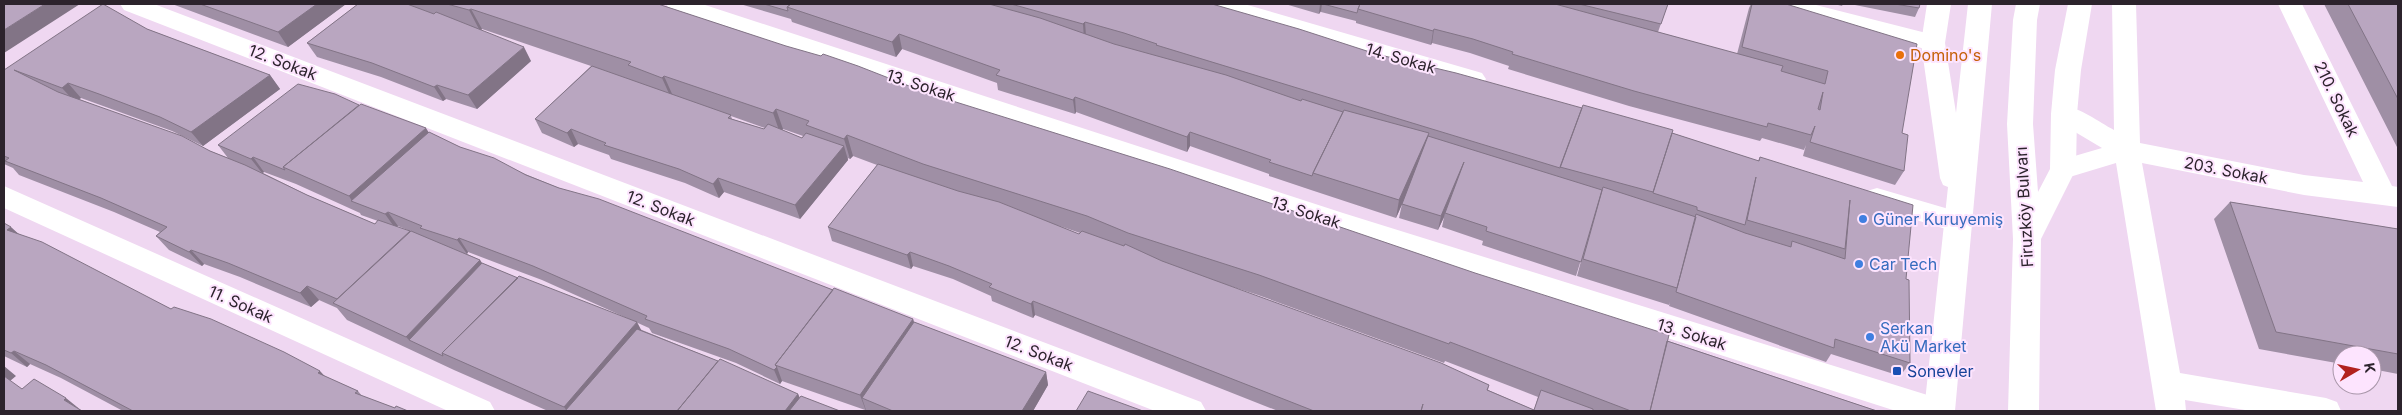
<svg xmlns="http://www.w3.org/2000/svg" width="2402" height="415" font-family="Inter,sans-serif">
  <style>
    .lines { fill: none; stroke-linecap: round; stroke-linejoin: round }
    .street { fill: #fff; fill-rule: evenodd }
    .primary { fill: #fff; fill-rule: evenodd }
    .wall { fill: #9f8fa5; fill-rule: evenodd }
    .shaded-wall { fill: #827486 }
    .building { fill: #b9a6c0; stroke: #827486; fill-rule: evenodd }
    .food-dot { fill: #e8710a; stroke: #fde4fe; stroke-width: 2 }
    .shop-dot { fill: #3f7fe0; stroke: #fde4fe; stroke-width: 2 }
    .transit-dot { fill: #1a4fb4; stroke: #fde4fe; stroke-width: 2 }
    .labels { text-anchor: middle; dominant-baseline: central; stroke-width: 4; stroke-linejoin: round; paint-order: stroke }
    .food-label { font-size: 16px; fill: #c56008; stroke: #fde4fe; text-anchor: start }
    .street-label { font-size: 16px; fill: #2c232c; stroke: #fde4fe }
    .shop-label { font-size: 16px; fill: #366cbe; stroke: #fde4fe; text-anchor: start }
    .transit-label { font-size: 16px; fill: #164399; stroke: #fde4fe; text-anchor: start }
  </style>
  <rect width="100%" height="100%" fill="#efd7f1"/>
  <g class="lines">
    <path class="street" d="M120 4H154L1201 402 1206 411H1155L124 10Z
      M666 4H702L1343 213 1937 398 1948 402 1953 411H1896L1326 229 670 10Z
      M1205 4H1244L1482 73 1486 79 1482 85 1473 88 1209 10Z
      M1770 4H1812L1942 37 1945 43 1942 49 1933 51 1774 10Z
      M2112 4H2136L2140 143 2304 175 2363 182 2278 4H2302L2392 186 2398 187V207L2304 195 2142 163 2180 373 2326 398 2337 402 2341 411H2251L2185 400 2186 411H2156L2116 163 2063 179 2054 176 2050 169 2054 162 2102 148 2055 120 2051 114 2055 108C2075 102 2096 121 2114 130Z
      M4 186 490 402 495 411H448L4 208Z
      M1877 188 1969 215 1973 222 1969 229 1959 233 1867 205 1863 198 1867 191Z"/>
    <path class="primary" d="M1927 4H1951L1945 43 1956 113 1968 4H1992L1955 411H1924L1948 187 1943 185 1940 178 1921 43Z
      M2016 4H2040L2037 20 2033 124 2038 192 2050 169 2051 114 2055 70 2068 4H2092L2081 70 2077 114 2076 169 2041 239 2039 411H2008L2013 239 2007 124 2013 20Z"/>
  </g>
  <path class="wall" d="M172 4H346L288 47Z
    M358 4H658L927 93 1877 411H1278L1035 315 1033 318 992 301 991 296 953 279 913 266 911 269 832 241 828 227 877 165 853 156 850 159 848 158V160L800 219 724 192 719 198 685 183 611 159 609 155 578 144 574 147 542 133 535 119 591 66 482 29 481 30 531 61 477 109 446 99 443 101 381 77 317 57 307 43ZM731 116 765 128 764 129 732 119ZM783 129 803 136 802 138 782 130ZM1057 225 1080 233 1079 234ZM1221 283 1258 295 1444 363 1445 361 1538 397 1534 410 1488 390 1489 385Z
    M740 4H1212L1376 54 1672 133 1758 161 1760 157 1906 279 1910 363 1900 376 1831 354 1826 362 1669 306 1670 302 1669 305 1577 276 1584 250 1576 276 1482 245 1483 241 1442 227 1444 217 1438 230 1399 218 1402 204 1396 218 1311 190 1269 176V174L1190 146 1187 152 1076 112 1075 114 998 90 997 83 902 49 896 57 792 22 791 19Z
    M1285 4H1668L1658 32 1737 54 1749 8 1751 4H1786L1902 133 1904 171 1895 185 1803 156 1806 145 1804 150 1762 138 1760 141 1629 106 1508 69 1509 66 1470 53 1432 43 1431 45 1356 23V21L1321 12V11L1319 14Z
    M1834 4H1843L1842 6Z
    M1855 4H1920L1919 8 1915 17 1855 5Z
    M2324 4H2398V149Z
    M147 29 270 75 280 89 203 146 172 131 81 98 79 99 228 158 218 145 359 105 428 132 460 147 559 188 833 290 913 319 914 322 1046 372 1048 385 1033 411H868L782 381 780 384 736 363 652 333 649 328 542 280 468 252 467 254 480 260 482 263 642 330 798 394 800 398 840 411H548L454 370 347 320 337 308 319 300 311 307 240 277 204 264 202 266 169 250 156 236 160 232 114 212 19 175 13 168 4 164V70ZM264 172 296 184 360 213 361 215 378 221 375 224 307 195 263 173ZM398 226 410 231 397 227Z
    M2230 202 2398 229V374L2372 369V355H2342V364L2259 349 2214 219Z
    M4 223 19 234 171 309 358 391 362 396 395 408 408 411H123L61 378 30 364 27 367 4 356Z"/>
  <path class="shaded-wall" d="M45 4H80L4 53V30Z
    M317 4H346L288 47 278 32Z
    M1320 4H1322L1321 11 1319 14Z
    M471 9 482 29 480 31 469 10Z
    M1085 22 1086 36 1084 39 1083 24Z
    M1434 29 1432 43 1431 45 1433 31Z
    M899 34 902 49 896 57 892 42Z
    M524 47 531 61 477 109 468 95Z
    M270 75 280 89 203 146 191 132Z
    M664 76 673 96 671 98 662 78Z
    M68 83 81 98 75 102 62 88Z
    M437 85 446 99 443 101 434 87Z
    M1075 97 1076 112 1075 114 1073 100Z
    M776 109 783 129 780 133 773 113Z
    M426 128 437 146 352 201 349 196Z
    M571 129 578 144 574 147 567 133Z
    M1190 132V146L1187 152V137Z
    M1429 133 1426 150 1396 218 1399 200Z
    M847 135 853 156 850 159 844 139Z
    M844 146 848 160 800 219 795 205Z
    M253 157 264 172 262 173 251 159Z
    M1464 162 1445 213 1444 217 1438 230 1441 216Z
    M718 178 724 192 719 198 713 184Z
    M388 212 398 226 395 228 385 214Z
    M11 227 26 241 7 230Z
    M459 238 468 252 467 254 457 240Z
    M191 250 204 264 202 266 189 252Z
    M910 252 913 266 911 269 907 255Z
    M480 260 491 277 409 340 406 337Z
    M307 286 319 300 311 307 300 293Z
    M1033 301 1035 315 1033 318 1031 304Z
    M913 319 918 336 862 398 866 410V411L860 395Z
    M637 322 646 339 567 411 564 407Z
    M14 351 30 364 27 367 11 353Z
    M4 366 16 376 10 381 4 376Z
    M777 367 782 381 780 384 774 370Z
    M320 371 332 384 318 373Z
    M1046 372 1048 385 1033 411H1022Z
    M798 394 805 410 804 411H785Z
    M66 398 82 411 64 400Z"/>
  <path class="building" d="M4 4H45L4 30Z
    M103 4 147 29 270 75 191 132 160 117 99 94 68 83 62 88 14 70 58 92 182 136 210 151 245 165 307 195 375 224 378 220 410 231 337 299 307 286 300 293 228 263 191 250 189 252 156 236 167 227 101 198 5 161 9 158 4 156V70Z
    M200 4H317L278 32Z
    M358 4H407L434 14 436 12 524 47 468 95 437 85 434 87 372 63 307 43Z
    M447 4H658L786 46 821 56 823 54 858 66 927 93 1170 169 1475 273 1669 335 1650 411H1631L1450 342 1449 344 1259 275 1128 233 1087 216 923 164 847 135 844 139 806 125 809 121 776 109 773 113 664 76 662 78 628 65 631 62 471 9 469 10Z
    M764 4H791L787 7 788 11Z
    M791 4H989L1040 18 1114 44 1226 75 1301 101 1302 99 1343 112 1313 173 1312 176 1269 162 1271 160 1190 132 1187 137 1075 97 1073 100 996 75 1000 70 899 34 892 42 787 7Z
    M1011 4H1212L1299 29 1376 54 1456 73 1582 108 1560 168 1156 45 1157 44 1124 33 1085 22 1083 24Z
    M1323 4H1360L1358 9 1357 13Z
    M1360 4H1555L1783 66 1781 71 1825 84 1828 71 1742 47 1752 4H1786L1917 44 1902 133 1908 135 1904 171 1810 142 1815 126 1811 135 1768 123 1767 127 1634 91 1512 54 1513 52 1473 39 1434 29 1433 31 1358 9ZM1823 92 1820 110 1818 109Z
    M1579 4H1668L1661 24Z
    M1895 4H1920L1919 8Z
    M2348 4H2398V99Z
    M592 66 731 115 728 118 764 129 768 124 802 138 806 133 844 146 795 205 718 178 713 184 679 169 604 145 606 143 571 129 567 133 535 119Z
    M298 84 335 94 359 105 283 167 285 170 253 157 251 159 218 145Z
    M361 104 426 128 349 196 283 167Z
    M1583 105 1673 130 1653 192 1560 167Z
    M1344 110 1429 133 1399 200 1313 173Z
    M429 132 460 147 494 158 526 175 559 188 599 199 833 290 775 365 777 367 774 370 729 349 645 319 647 316 533 266 459 238 457 240 420 228 422 226 388 212 385 214 351 201Z
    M1672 133 1759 161 1760 157 1913 205 1906 279 1909 280 1910 363 1835 339 1834 348 1676 292 1696 214 1745 233 1791 247 1792 241 1845 259 1850 200 1845 249 1747 220 1756 177 1745 225 1697 210V207L1653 193Z
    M1428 136 1602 190 1581 262 1486 231 1487 227 1445 213 1464 162 1441 216 1402 204Z
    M878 164 958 191 999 202 1079 234 1082 231 1124 246 1125 244 1162 261 1441 363 1489 385 1487 390 1534 410 1541 390 1593 409V411H1421L1423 404 1421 411H1314L1033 301 1031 304 989 287 992 284 949 266 910 252 907 255 828 227Z
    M1603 187 1696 217 1677 288 1583 259Z
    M2230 202 2398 229V354L2276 332Z
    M4 223 11 227 7 230 42 242 171 309 174 307 211 319 284 352 320 371 318 373 358 391 355 393 395 408 396 406 408 411H133L46 365 14 351 11 353 4 350Z
    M411 231 480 260 406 337 333 303Z
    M482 263 518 278 442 353 443 356 409 340Z
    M519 276 637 322 564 407 442 353Z
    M834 288 913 319 860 395 775 365Z
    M914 322 1046 372 1022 411H893L862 398Z
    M637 329 718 361 677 411H565Z
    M1667 341 1877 411H1650Z
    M720 359 798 394 785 411H677Z
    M4 376 22 389 34 379 66 398 64 400 82 411H4Z
    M1088 391 1143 411H1076Z
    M801 396 840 411H789Z"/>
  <circle class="food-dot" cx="1900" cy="55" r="5"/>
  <g class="shop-dot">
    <circle cx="1863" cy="219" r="5"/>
    <circle cx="1859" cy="264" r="5"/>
    <circle cx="1870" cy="337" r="5"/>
  </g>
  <rect class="transit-dot" x="1892" y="366" width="10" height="10" rx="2.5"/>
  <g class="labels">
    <g class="food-label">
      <text x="1910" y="55">Domino's</text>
    </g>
    <g class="street-label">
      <text transform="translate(1401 58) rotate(16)">14. Sokak</text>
      <text transform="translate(283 62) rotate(21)">12. Sokak</text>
      <text transform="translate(921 85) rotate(18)">13. Sokak</text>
      <text transform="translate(2337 99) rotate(64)">210. Sokak</text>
      <text transform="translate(2226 170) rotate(11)">203. Sokak</text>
      <text transform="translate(2024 207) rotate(-93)">Firuzköy Bulvarı</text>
      <text transform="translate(661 208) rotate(21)">12. Sokak</text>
      <text transform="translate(1306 212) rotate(18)">13. Sokak</text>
      <text transform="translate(241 304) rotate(24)">11. Sokak</text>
      <text transform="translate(1692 334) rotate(17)">13. Sokak</text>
      <text transform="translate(1039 353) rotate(21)">12. Sokak</text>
    </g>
    <g class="shop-label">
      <text x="1873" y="219">Güner Kuruyemiş</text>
      <text x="1869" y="264">Car Tech</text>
      <text x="1880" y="328">Serkan<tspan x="1880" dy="18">Akü Market</tspan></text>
    </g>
    <g class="transit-label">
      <text x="1907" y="371">Sonevler</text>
    </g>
  </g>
  <rect width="2402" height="415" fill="none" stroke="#2c232c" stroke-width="10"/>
  <g transform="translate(2357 370) rotate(81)"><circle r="24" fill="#fde4fe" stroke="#a997aa"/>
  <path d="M0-4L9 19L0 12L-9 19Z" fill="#b2221e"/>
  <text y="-8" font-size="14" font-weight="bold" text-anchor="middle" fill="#2c232c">K</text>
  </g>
</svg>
